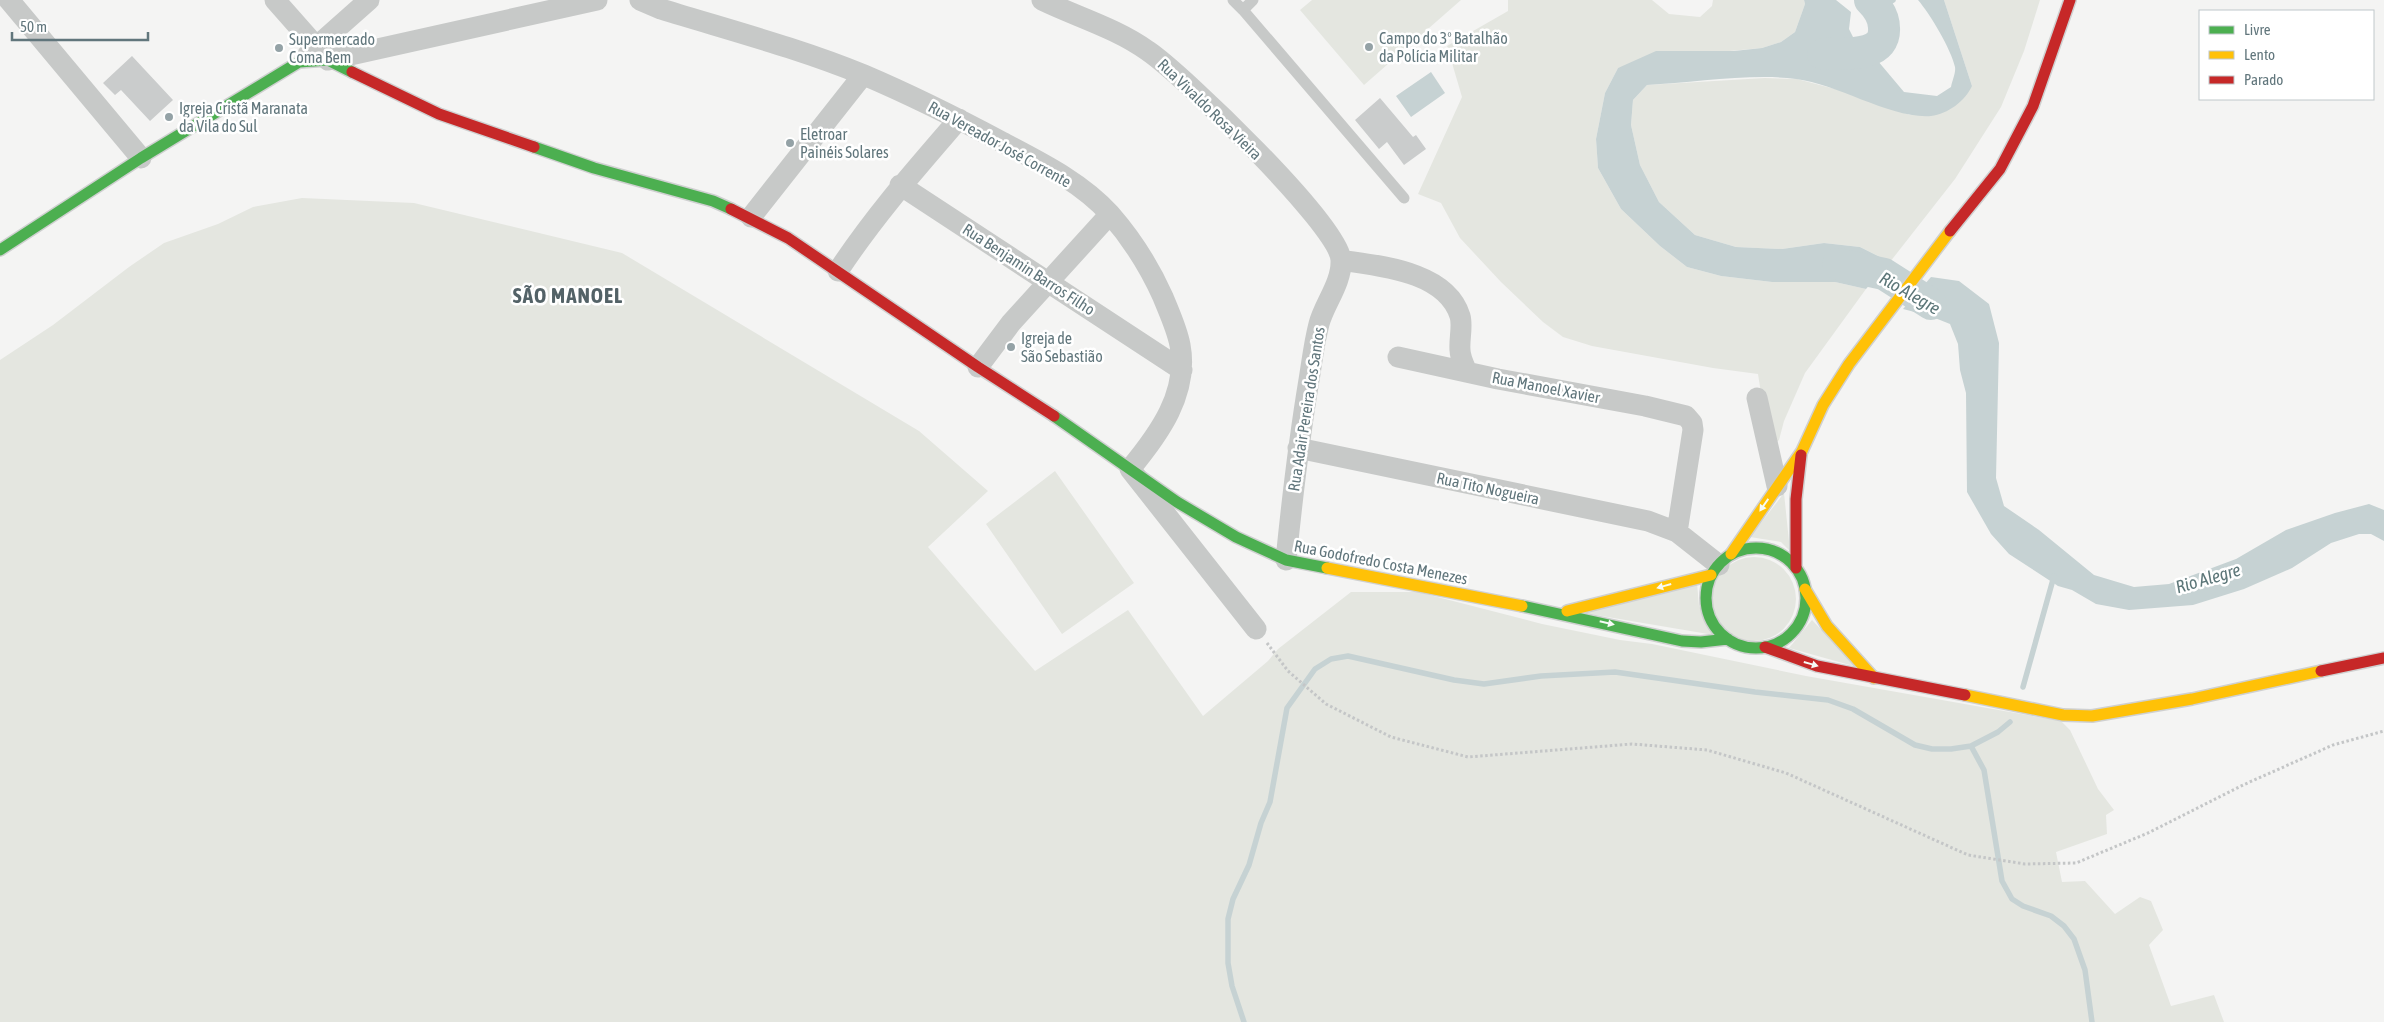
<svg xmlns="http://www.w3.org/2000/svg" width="2384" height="1022" font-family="'Asap Condensed',sans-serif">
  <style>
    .green { fill: #e4e6e0 }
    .water { fill: #c6d2d3 }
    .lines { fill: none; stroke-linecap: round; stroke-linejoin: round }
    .stream { stroke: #c6d2d3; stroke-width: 5.5 }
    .river { stroke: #c6d2d3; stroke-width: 32 }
    .building { fill: #cacccc }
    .fast-casing { stroke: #cfd0d0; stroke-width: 14 }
    .slow-casing { stroke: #cfd0d0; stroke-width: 14 }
    .jam-casing { stroke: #cfd0d0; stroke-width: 14 }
    .path { stroke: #c4c6c7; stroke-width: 3; stroke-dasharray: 2.5 2.5; stroke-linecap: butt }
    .lane { stroke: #c7c9c8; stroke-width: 11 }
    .street { stroke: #c7c9c8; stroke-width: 21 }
    .fast { stroke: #4caf50; stroke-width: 11 }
    .slow { stroke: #ffc107; stroke-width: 11 }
    .jam { stroke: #c62828; stroke-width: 11 }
    .oneway { fill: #f6fbf6 }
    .poi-dot { fill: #94a2a6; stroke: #fff; stroke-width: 2 }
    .labels { text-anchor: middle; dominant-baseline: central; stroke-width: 5; stroke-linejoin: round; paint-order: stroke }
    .poi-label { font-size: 16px; fill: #61767c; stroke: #fff; text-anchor: start }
    .street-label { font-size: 16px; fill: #61767c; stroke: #fff }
    .water-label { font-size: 18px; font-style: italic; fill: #5c7678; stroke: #fff }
    .district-label { font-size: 21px; font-weight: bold; letter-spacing: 1px; fill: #536267; stroke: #fff }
  </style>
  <rect width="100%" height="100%" fill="#f4f4f3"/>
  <path class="green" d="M1312 0H1461L1364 85 1300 10Z
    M1508 0H1652L1669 14 1700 17 1712 6 1713 0H1804L1805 4 1795 32 1781 42 1762 48 1719 52 1618 68 1605 93 1596 139 1598 168 1621 209 1660 246 1687 267 1721 276 1772 282H1835L1866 289 1805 373 1784 421 1779 440 1773 445 1768 438 1758 374 1713 368 1592 346 1563 337 1543 322 1501 282 1460 238 1441 203 1418 194 1462 97 1447 46 1508 11Z
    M1944 0H2040L2024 51 2001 107 1955 179 1890 262 1860 247 1824 243 1782 249 1736 247 1695 235 1659 202 1640 165 1631 125 1633 100 1647 85 1765 78 1797 79 1839 90 1910 115 1972 86Z
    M302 198 414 203 622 253 919 431 988 491 928 547 1035 671 1128 610 1203 716 1268 661 1278 649 1351 592H1418L1542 624 1620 640 1652 644 1806 676 2061 721 2070 730 2098 789 2114 810 2106 815 2107 834 2056 852 2062 882 2085 881 2115 914 2140 897 2151 901 2163 930 2149 945 2171 1006 2214 995 2224 1022H0V360L53 325 129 267 164 243 218 224 253 207Z
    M1055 471 1134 583 1062 634 986 524Z
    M1784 493 1790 551 1781 542 1750 537Z
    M1712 599a42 42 0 1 1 84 0a42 42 0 1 1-84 0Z
    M1697 583 1699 606 1714 635 1578 612Z
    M1812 620 1857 667 1789 648Z"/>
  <path class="water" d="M1804 0H1836L1851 12 1849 29 1853 37 1872 54 1904 92 1937 96 1951 87C1952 81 1956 73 1955 67 1951 49 1930 14 1918 0H1944L1972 86C1965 101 1948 114 1931 116 1891 119 1838 84 1796 79 1752 73 1693 83 1647 85L1633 100 1631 125 1640 165 1659 202 1695 235 1736 247 1782 249 1824 243 1860 247 1890 262 1866 289 1835 282H1772L1721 276 1687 267 1660 246 1621 209 1598 168 1596 139 1605 93 1618 68 1656 51H1734L1762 48 1781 42 1795 32 1805 4Z
    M1431 72 1445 93 1411 117 1396 96Z
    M1931 277 1959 281 1989 304 1999 343 1996 478 2004 506 2039 530 2094 575 2134 587 2169 584 2236 559 2286 530 2335 513 2369 504 2384 510V541L2371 534H2359L2331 543 2292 568 2244 589 2193 605 2129 610 2096 604 2072 590 2058 586 2009 554 1991 534 1967 492 1966 393 1960 370 1958 344 1950 324 1930 316 1903 309Z"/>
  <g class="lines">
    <path class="stream" d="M1877 9 1893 0
      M2023 687 2054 576
      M1971 746 1984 770 2002 881 2012 899 2023 906 2051 916 2064 926 2074 939 2085 970 2092 1022
      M1244 1022 1232 986 1228 963V919L1233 899 1249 865 1261 823 1270 802 1287 708 1315 669 1331 659 1348 656 1454 680 1484 684 1541 676 1615 672 1755 692 1828 700 1853 709 1915 745 1932 749H1951L1971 746 1998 732 2010 722"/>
    <path class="river" d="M1823 54C1844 53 1886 58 1884 28 1884 17 1877 7 1870 0
      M1838 264 1884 274 1931 304"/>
  </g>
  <path class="building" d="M132 56 173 100 150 121 121 90 115 95 103 83Z
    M1380 98 1413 137 1416 135 1426 149 1404 165 1387 142 1379 149 1355 120Z"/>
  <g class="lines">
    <g class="fast-casing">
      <path id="fast" d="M534 147 594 168 713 201 731 209
        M0 250 141 158 299 62 328 60 352 72
        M1054 416 1177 502 1236 537 1286 560 1327 568
        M1706 598a50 50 0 1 1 100 0a50 50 0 1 1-100 0Z
        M1522 606 1682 641 1701 642 1728 639"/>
    </g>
    <g class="slow-casing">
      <path id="slow" d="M1731 554 1802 451 1823 405 1849 364 1950 231
        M1327 568 1522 606
        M1805 589 1827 626 1874 678
        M1567 611 1711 575
        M1965 695 2063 715 2092 716 2192 699 2321 671"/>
    </g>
    <g class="jam-casing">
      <path id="jam" d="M352 72 439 114 534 147
        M731 209 788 238 978 367 1054 416
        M1950 231 2000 169 2033 106 2070 0
        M1796 568V499L1801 455
        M1765 647 1817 666 1965 695
        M2321 671 2384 658"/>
    </g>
    <path class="path" d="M1267 643 1288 671 1326 704 1391 737 1468 757 1632 744 1707 750 1786 773 1968 855 2025 864 2076 863 2148 833 2243 785 2333 745 2384 731"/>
    <path class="lane" d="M1233 0 1243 10
      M1253 0 1243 10 1404 198"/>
    <path class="street" d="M9 0 141 158
      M275 0 328 60 597 0
      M640 0 661 9C729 30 798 48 864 75 911 95 957 118 1002 142 1040 162 1081 182 1110 214 1131 238 1150 268 1163 297 1169 312 1177 329 1180 345 1189 393 1159 434 1130 469L1256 629
      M1042 0C1077 17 1116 28 1148 51 1182 74 1339 225 1341 260 1342 283 1324 304 1319 324 1314 343 1312 362 1309 380 1299 440 1292 500 1286 560
      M308 54 369 0
      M900 185 1182 370
      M751 217 863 75
      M1341 260C1379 266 1446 271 1460 316 1463 326 1459 339 1460 350 1460 357 1464 365 1467 372
      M838 271C875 215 915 170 959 119
      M1398 357 1498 379 1645 406 1686 416 1692 423 1693 430 1677 532
      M978 367 1011 323 1110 214
      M1757 398 1777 486
      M1298 448 1648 521 1677 532 1719 565"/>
    <use href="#fast" class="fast"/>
    <use href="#slow" class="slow"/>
    <use href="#jam" class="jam"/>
  </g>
  <defs><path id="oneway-solid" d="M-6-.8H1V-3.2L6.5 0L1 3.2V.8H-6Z" transform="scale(1.25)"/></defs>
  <g class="oneway">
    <use href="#oneway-solid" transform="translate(1764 505) rotate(125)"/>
    <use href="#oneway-solid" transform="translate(1664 586) rotate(164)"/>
    <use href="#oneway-solid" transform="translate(1607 623) rotate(13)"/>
    <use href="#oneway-solid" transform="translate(1811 664) rotate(16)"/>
  </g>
  <g class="poi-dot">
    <circle cx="1369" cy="47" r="5"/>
    <circle cx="279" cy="48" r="5"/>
    <circle cx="169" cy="117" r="5"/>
    <circle cx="790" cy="143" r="5"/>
    <circle cx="1011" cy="347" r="5"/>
  </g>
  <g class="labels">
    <g class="poi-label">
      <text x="1379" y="38">Campo do 3º Batalhão<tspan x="1379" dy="18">da Polícia Militar</tspan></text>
      <text x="289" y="39">Supermercado<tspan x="289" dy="18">Coma Bem</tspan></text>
      <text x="179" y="108">Igreja Cristã Maranata<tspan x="179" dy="18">da Vila do Sul</tspan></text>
      <text x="800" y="134">Eletroar<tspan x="800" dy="18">Painéis Solares</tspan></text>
      <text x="1021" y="338">Igreja de<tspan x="1021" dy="18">São Sebastião</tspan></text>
    </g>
    <g class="street-label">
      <text transform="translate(1210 109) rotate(44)">Rua Vivaldo Rosa Vieira</text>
      <text transform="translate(1000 144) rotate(29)">Rua Vereador José Corrente</text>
      <text transform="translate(1029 269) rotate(33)">Rua Benjamin Barros Filho</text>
      <text transform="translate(1546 387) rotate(11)">Rua Manoel Xavier</text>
      <text transform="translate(1306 409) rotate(-81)">Rua Adair Pereira dos Santos</text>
      <text transform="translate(1488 488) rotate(12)">Rua Tito Nogueira</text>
      <text transform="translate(1381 562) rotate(11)">Rua Godofredo Costa Menezes</text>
    </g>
    <g class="water-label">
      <text transform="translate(1910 293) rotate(30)">Rio Alegre</text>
      <text transform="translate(2208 578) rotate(-16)">Rio Alegre</text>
    </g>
    <g class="district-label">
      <text x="568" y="295">SÃO MANOEL</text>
    </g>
  </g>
  <rect x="2199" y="10" width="175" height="90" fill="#ffffff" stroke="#c0c8cb"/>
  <rect x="2209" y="26" width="25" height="8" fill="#4caf50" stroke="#c0c8cb"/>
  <text x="2244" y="35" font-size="15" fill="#61767c">Livre</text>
  <rect x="2209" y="51" width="25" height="8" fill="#ffc107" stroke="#c0c8cb"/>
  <text x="2244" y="60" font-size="15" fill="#61767c">Lento</text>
  <rect x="2209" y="76" width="25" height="8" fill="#c62828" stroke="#c0c8cb"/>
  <text x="2244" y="85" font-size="15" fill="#61767c">Parado</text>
  <path d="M12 32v8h136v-8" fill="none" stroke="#61767c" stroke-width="2.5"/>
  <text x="20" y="32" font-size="15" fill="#61767c" stroke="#ffffff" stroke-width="4" paint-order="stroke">50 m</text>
</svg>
